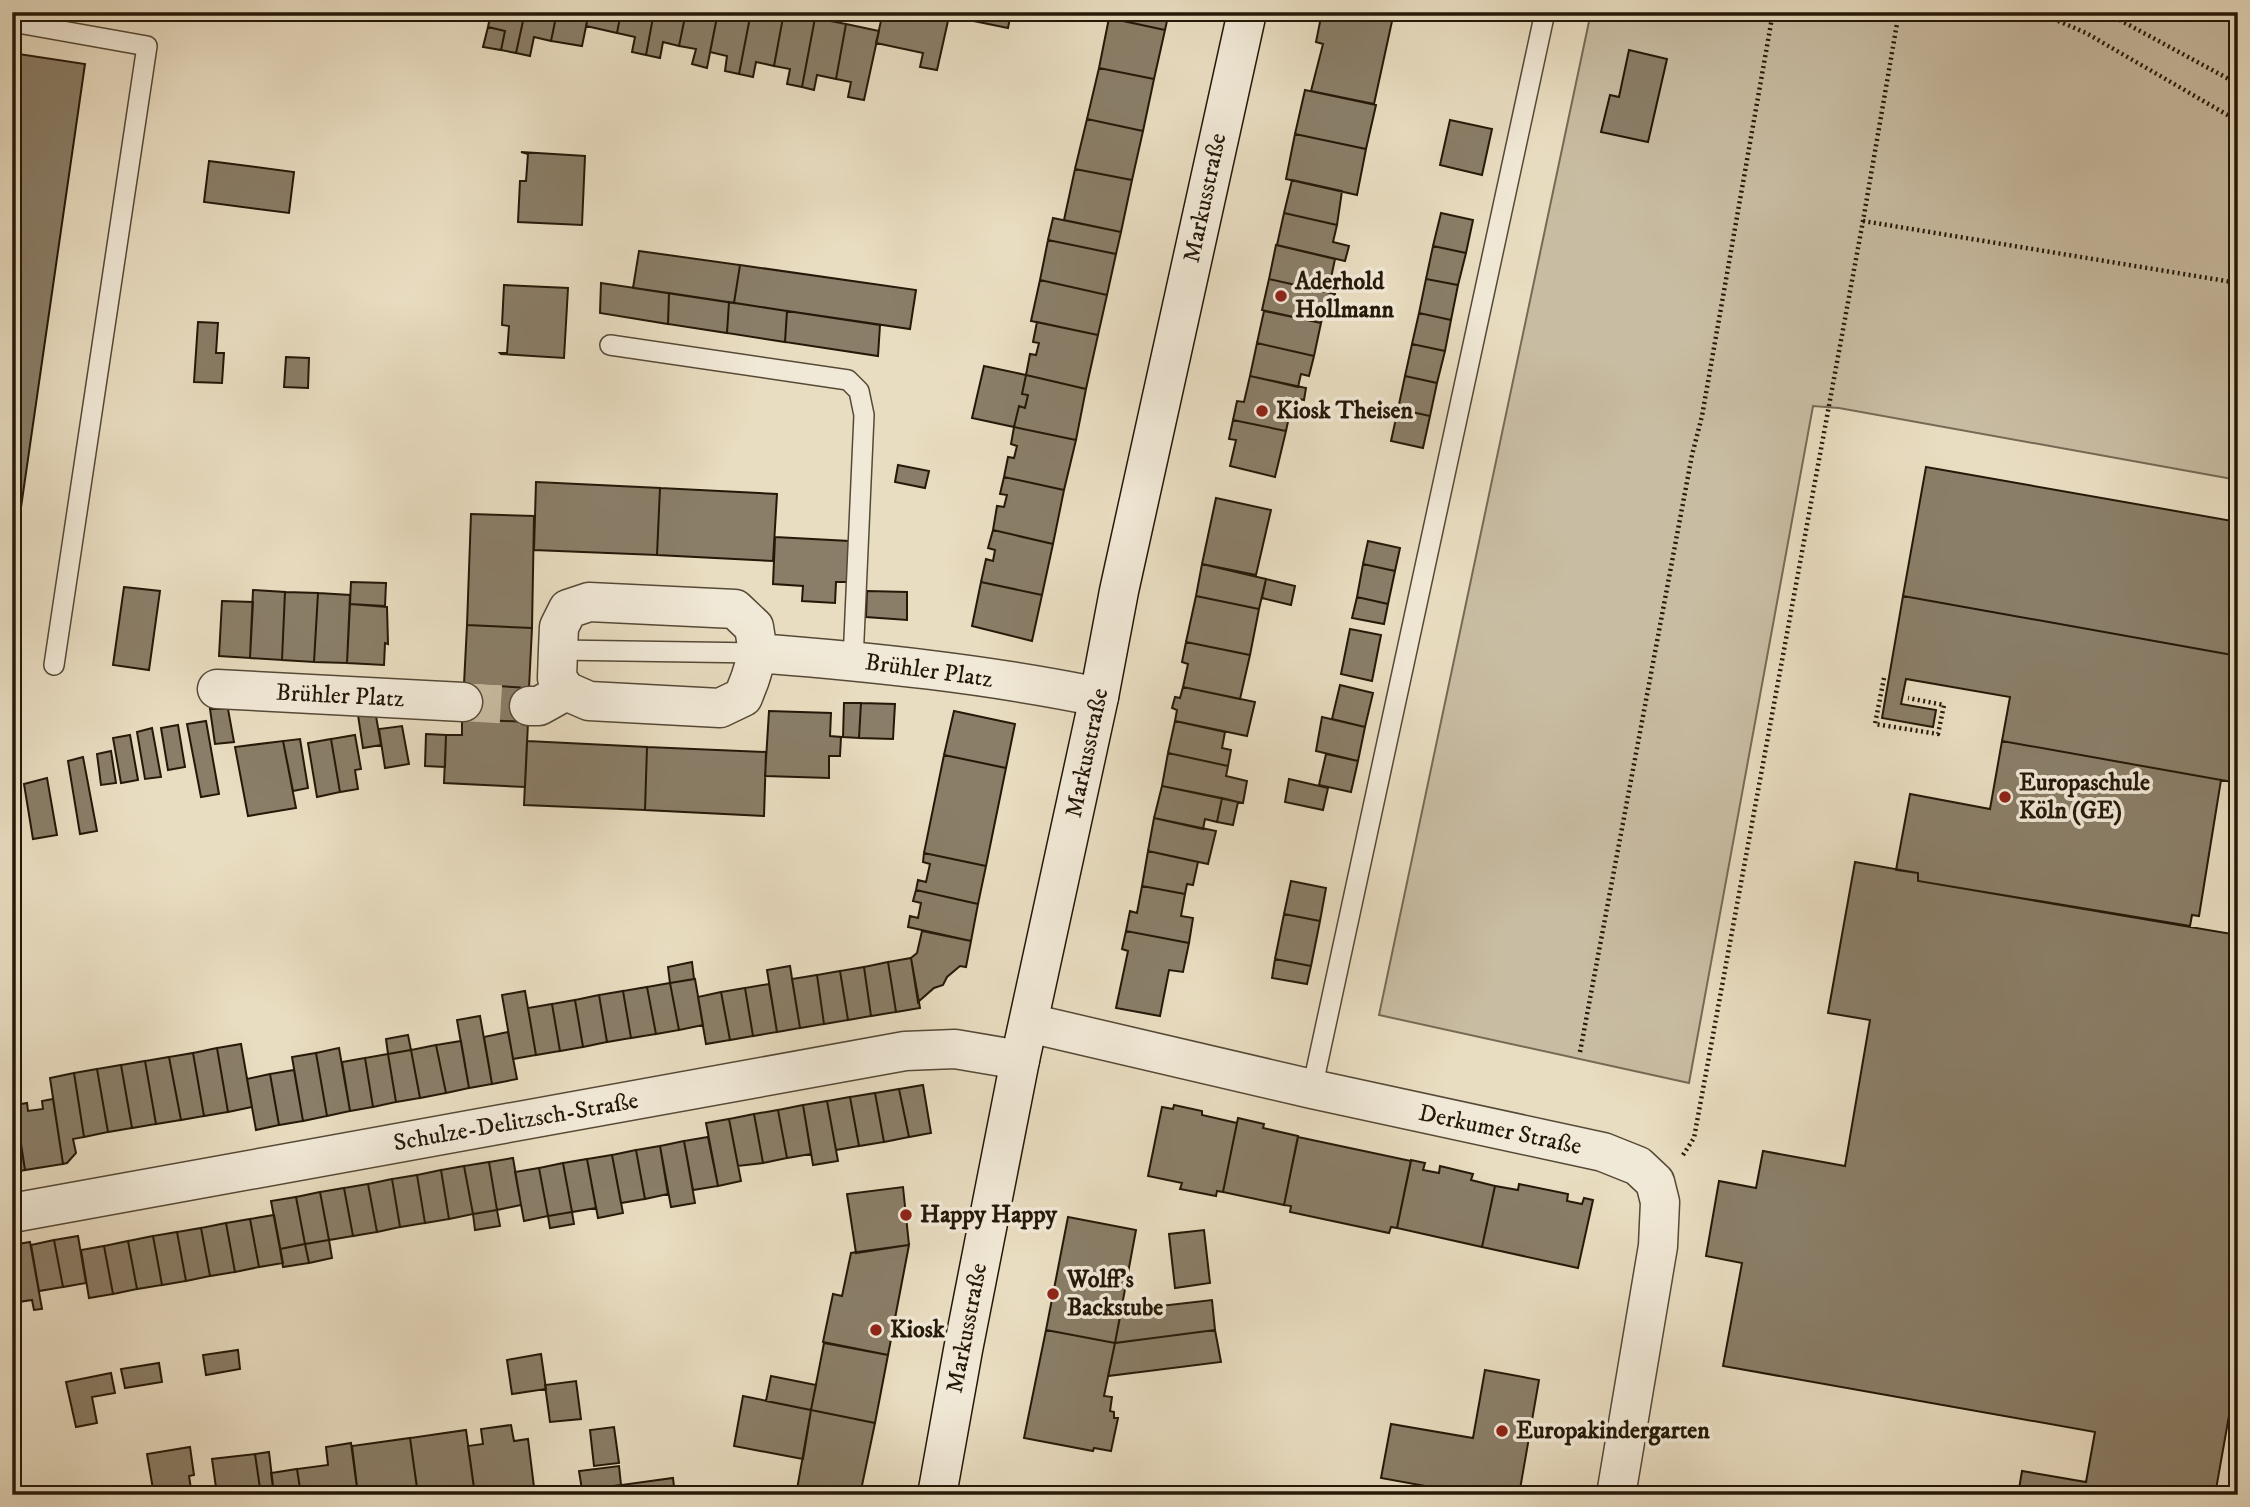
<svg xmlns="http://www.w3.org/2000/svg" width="2250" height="1507" font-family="'IM FELL DW Pica',serif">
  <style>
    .green { fill: #c8bca2; stroke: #766a55; stroke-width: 2 }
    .building { fill: #8a7e68; stroke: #241808; stroke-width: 2 }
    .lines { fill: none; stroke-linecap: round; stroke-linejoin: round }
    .street-tunnel { stroke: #cbbfa5; stroke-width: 38; stroke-dasharray: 38 19; stroke-linecap: butt }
    .lane-casing { stroke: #554936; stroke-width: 22 }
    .street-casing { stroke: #554936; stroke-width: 41 }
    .secondary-casing { stroke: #241808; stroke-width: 41 }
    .path { stroke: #241808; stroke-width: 4.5; stroke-dasharray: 2 3.5; stroke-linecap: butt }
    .lane { stroke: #f1e9d7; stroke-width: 19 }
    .street { stroke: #f1e9d7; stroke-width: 38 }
    .secondary { stroke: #f1e9d7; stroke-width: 38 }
    .poi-dot { fill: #8f2418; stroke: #f1e9d7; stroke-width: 2.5 }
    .labels { text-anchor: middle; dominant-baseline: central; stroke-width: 7; stroke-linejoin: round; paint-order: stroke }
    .street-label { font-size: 24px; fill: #241808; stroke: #f1e9d7 }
    .poi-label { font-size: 24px; font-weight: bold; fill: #241808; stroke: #f1e9d7; text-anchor: start }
  </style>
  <rect width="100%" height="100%" fill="#e9ddc1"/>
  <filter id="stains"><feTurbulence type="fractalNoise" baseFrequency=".00286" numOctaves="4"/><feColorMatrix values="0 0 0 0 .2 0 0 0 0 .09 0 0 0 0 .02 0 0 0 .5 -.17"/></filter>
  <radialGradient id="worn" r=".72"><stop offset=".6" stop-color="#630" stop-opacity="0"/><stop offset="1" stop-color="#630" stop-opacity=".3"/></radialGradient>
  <path class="green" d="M1591 12H2238V480L1839 408 1813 406 1689 1083 1379 1015Z"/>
  <path class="building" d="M491 12H525L516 53 501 50 505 31 488 27Z
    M525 12H557L551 41 534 37 530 56 516 53Z
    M557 12H589L582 46 551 41Z
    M589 12H621L617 33 586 26Z
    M621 12H654L646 55 632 52 635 37 617 33Z
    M654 12H686L679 46 663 42 660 58 646 55Z
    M686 12H718L707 68 692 64 696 49 679 46Z
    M718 12H751L739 74 725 71 727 56 710 52Z
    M751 12H784L774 66 756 62 753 77 739 74Z
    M784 12 815 18 802 87 787 84 790 69 774 66Z
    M883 12H950L937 70 920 67 923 53 876 43Z
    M950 12H1011L1008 28 949 16Z
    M1110 12H1169L1165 30 1109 18Z
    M1322 12H1394L1374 104 1311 91 1323 44 1316 42Z
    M815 18 846 24 836 79 817 75 814 90 802 87Z
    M1109 18 1165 30 1154 79 1099 68Z
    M846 24 879 31 864 100 848 97 851 82 836 79Z
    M488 27 505 31 501 50 483 47Z
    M1629 50 1667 59 1648 142 1601 132 1610 95 1619 97Z
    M12 53 85 64 15 549H12Z
    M1099 68 1154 79 1143 131 1087 119Z
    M1305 90 1376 105 1366 149 1295 134Z
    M1087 119 1143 131 1132 180 1075 169Z
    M1450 120 1492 129 1482 175 1440 165Z
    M1295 134 1366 149 1357 195 1286 179Z
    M521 152 585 156 582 225 518 222 520 181H526L528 154Z
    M209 161 294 172 289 213 204 202Z
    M1075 169 1132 180 1121 232 1064 220Z
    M1292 180 1342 191 1337 225 1284 213Z
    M1284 213 1337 225 1333 242 1349 246 1345 261 1277 245Z
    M1441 213 1473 220 1466 253 1433 246Z
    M1053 218 1121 232 1116 254 1048 240Z
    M1048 240 1116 254 1107 295 1040 280Z
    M1276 245 1335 259 1328 292 1269 279Z
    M1433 246 1466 253 1458 285 1426 279Z
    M639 251 740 265 734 303 633 288Z
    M740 265 916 290 910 329 734 303Z
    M1269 279 1335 294 1334 303 1326 301 1321 323 1262 310Z
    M1426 279 1458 285 1451 320 1419 313Z
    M1040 280 1107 295 1098 335 1031 321Z
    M601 283 669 293 668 324 600 313Z
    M504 285 568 288 564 358 501 354 500 353H507L509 326 502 325Z
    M669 293 729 302 727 333 668 324Z
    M729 302 787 311 785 342 727 333Z
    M787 311 880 325 878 356 785 342Z
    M1264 311 1321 323 1314 356 1257 343Z
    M1419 313 1451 320 1445 351 1412 344Z
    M198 322 218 323 216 353H224L222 383 194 382Z
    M1037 322 1098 335 1086 389 1026 375 1030 354 1036 355 1039 343 1033 342Z
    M1257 343 1314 356 1309 376 1301 374 1298 387 1250 376Z
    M1412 344 1445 351 1437 383 1405 376Z
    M286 357 309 358 308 388 284 387Z
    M984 366 1026 375 1022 394 1028 395 1025 408 1019 406 1014 427 972 418Z
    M1026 375 1086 389 1076 440 1014 427 1019 406 1025 408 1028 395 1022 394Z
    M1250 376 1306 388 1304 400 1293 398 1286 431 1233 420 1237 401 1244 402Z
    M1405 376 1437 383 1430 416 1398 409Z
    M1398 409 1430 416 1423 448 1391 441Z
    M1233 420 1286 431 1275 477 1230 466 1236 440 1229 439Z
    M1014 427 1076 440 1064 490 1004 477 1008 457 1014 458 1017 446 1011 444Z
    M898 465 929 471 925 488 895 482Z
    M1926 467 2238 522V656L1903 596Z
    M1004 477 1064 490 1053 544 993 530 997 506 1004 507 1007 495 1000 494Z
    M536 482 660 488 657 555 534 550Z
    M660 488 777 494 773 561 657 555Z
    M1216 498 1271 510 1256 575 1202 564Z
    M471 514 534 516 532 628 467 625Z
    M993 530 1053 544 1042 595 981 582 986 559 993 561 995 550 988 548Z
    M775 537 849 541 847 582H836L835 603 802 601 803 586 773 584Z
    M1368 541 1400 548 1395 571 1363 564Z
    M1202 564 1266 579 1259 609 1196 596Z
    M1363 564 1395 571 1388 604 1357 597Z
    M1266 579 1295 586 1291 605 1262 598Z
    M351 582 386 583 385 606 350 604Z
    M981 582 1042 595 1032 641 972 626Z
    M124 587 160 591 149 670 113 665Z
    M253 590 285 592 282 660 250 658Z
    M867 591 907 592V620L866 617Z
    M285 592 318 593 314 662 282 660Z
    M318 593 350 595 347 663 314 662Z
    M1196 596 1259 609 1250 655 1186 642Z
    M1903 596 2238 656V783L2002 741 2010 697 1906 679 1901 704 1936 710 1933 727 1882 718Z
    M1357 597 1388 604 1384 624 1352 618Z
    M222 601 253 602 250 658 219 656Z
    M350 604 387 607 388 644 385 643 384 665 347 663Z
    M467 625 532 628 529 688 464 684Z
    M1350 629 1381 635 1372 681 1341 674Z
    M1186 642 1250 655 1240 699 1183 687 1188 664 1182 662Z
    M464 684 529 688 528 722 462 719Z
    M1340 685 1373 693 1365 727 1332 719Z
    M1183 687 1255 702 1247 736 1175 721 1177 710 1172 708 1175 697 1180 698Z
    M844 703H861L859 738 843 737Z
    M861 703 895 704 893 739 859 738Z
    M210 709H228L234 742 215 744Z
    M769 711 831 713 830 736 841 737 840 756H829V778L765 776Z
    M954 711 1015 724 1006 768 944 755Z
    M358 715 376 716 381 745 363 748Z
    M1322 717 1365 727 1358 761 1316 751Z
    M462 719 528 722 525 787 444 783 446 735H462Z
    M206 721 219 794 201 797 187 724Z
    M1175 721 1225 732 1222 748 1231 750 1228 766 1168 753Z
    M178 725 185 767 168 770 161 728Z
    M402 726 409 764 385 768 379 729Z
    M152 728 161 777 145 779 137 732Z
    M426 734 446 735 445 767 425 766Z
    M130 735 138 780 121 783 113 738Z
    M355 735 361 769 355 770 358 789 340 792 331 739Z
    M300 739 308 788 293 791 283 741Z
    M331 739 340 792 317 797 308 743Z
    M283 741 296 808 248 816 235 747Z
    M527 741 647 747 645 810 524 805Z
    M2002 741 2221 780 2199 916 2192 915 2190 926 1918 881V873L1896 870 1910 794 1990 809Z
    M647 747 766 752 764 816 645 810Z
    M111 751 116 783 101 785 97 754Z
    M1168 753 1228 766 1226 776 1247 781 1243 803 1162 786Z
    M1326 754 1358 761 1351 792 1319 785Z
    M944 755 1006 768 986 866 924 853Z
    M83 757 97 831 80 834 68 761Z
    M47 778 57 835 33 839 24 784Z
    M1289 779 1328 788 1323 810 1285 802Z
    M12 786H15L20 815 12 816Z
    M1162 786 1222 798 1217 822 1205 819 1203 829 1154 818Z
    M1222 798 1238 802 1233 825 1217 822Z
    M1154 818 1216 831 1208 864 1148 851Z
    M1148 851 1198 862 1193 885 1187 884 1185 894 1142 886Z
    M924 853 986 866 978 904 916 890 918 880 926 882 930 864 923 862Z
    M1855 862 1918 873V881L2238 935V1365L2215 1495H2018L2022 1471 2086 1482 2095 1432 1723 1366 1742 1263 1706 1256 1719 1181 1756 1188 1763 1151 1845 1166 1870 1020 1828 1013Z
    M1291 881 1326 888 1320 921 1284 914Z
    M1142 886 1185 894 1181 916 1193 918 1189 943 1126 931 1130 911 1137 913Z
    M916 890 978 904 971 941 908 927 910 916 918 918 921 903 913 901Z
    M1284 914 1320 921 1311 966 1275 959Z
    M922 931 971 941 966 967 960 966 947 977 943 985 934 988 918 1002 911 958 917 953Z
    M1126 931 1189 943 1183 972 1169 970 1160 1016 1116 1008 1128 951 1122 949Z
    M911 958 920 1008 896 1012 888 962Z
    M1275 959 1311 966 1307 984 1272 978Z
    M692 962 694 979 670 983 668 967Z
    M888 962 896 1012 871 1016 864 967Z
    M790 966 800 1028 777 1032 767 970Z
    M864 967 871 1016 848 1020 840 971Z
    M840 971 848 1020 824 1024 817 975Z
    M817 975 824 1024 800 1028 792 979Z
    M695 979 703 1025 679 1030 670 983Z
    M670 983 679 1030 656 1034 647 987Z
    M769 984 777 1032 753 1036 745 988Z
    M647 987 656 1034 631 1038 623 991Z
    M745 988 753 1036 730 1040 721 992Z
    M525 991 536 1055 513 1059 502 995Z
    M623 991 631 1038 607 1042 599 995Z
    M721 992 730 1040 706 1044 698 997Z
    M599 995 607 1042 583 1047 575 1000Z
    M575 1000 583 1047 560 1051 552 1004Z
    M552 1004 560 1051 536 1055 528 1008Z
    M480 1016 492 1084 469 1088 457 1020Z
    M508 1032 517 1079 492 1084 484 1037Z
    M408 1035 411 1050 388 1054 386 1039Z
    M461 1041 469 1088 446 1093 436 1045Z
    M241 1044 252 1107 228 1112 217 1048Z
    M436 1045 446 1093 420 1098 411 1050Z
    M217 1048 228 1112 204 1116 193 1053Z
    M339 1048 350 1111 327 1116 316 1053Z
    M411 1050 420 1098 396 1102 388 1054Z
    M193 1053 204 1116 181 1120 169 1057Z
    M316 1053 327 1116 303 1121 292 1057Z
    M388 1054 396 1102 373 1107 365 1058Z
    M169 1057 181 1120 156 1124 145 1061Z
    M365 1058 373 1107 350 1111 342 1062Z
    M145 1061 156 1124 132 1128 121 1065Z
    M121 1065 132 1128 108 1132 97 1069Z
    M97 1069 108 1132 84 1137 74 1073Z
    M294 1070 303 1121 279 1125 270 1074Z
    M74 1073 84 1137 73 1139 76 1153 67 1163 63 1164 50 1078Z
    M270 1074 279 1125 256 1130 247 1079Z
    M923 1085 931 1133 909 1137 899 1089Z
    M899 1089 909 1137 884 1142 875 1093Z
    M875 1093 884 1142 859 1146 850 1097Z
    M850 1097 859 1146 836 1150 827 1101Z
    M53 1099 63 1164 25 1170 15 1105 27 1103 28 1111 43 1109 42 1101Z
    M827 1101 838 1161 813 1165 803 1105Z
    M803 1105 811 1154 787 1158 778 1110Z
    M1174 1105 1202 1111V1115L1237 1123 1223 1192 1217 1191 1216 1196 1180 1189 1182 1183 1148 1176 1162 1107 1173 1109Z
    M778 1110 787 1158 763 1163 754 1114Z
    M754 1114 763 1163 738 1166 729 1119Z
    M16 1115 25 1170 12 1173V1116Z
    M1238 1118 1264 1124 1263 1128 1298 1136 1284 1205 1223 1192Z
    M729 1119 741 1181 718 1186 706 1123Z
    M708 1137 718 1186 693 1190 684 1141Z
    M1298 1137 1411 1161 1397 1228 1391 1227 1389 1233 1290 1212 1291 1206 1284 1205Z
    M684 1141 695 1203 671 1207 660 1146Z
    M660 1146 668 1194 645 1199 636 1150Z
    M636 1150 645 1199 621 1203 612 1155Z
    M612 1155 623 1213 598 1218 587 1159Z
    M513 1158 521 1205 497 1210 489 1162Z
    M587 1159 596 1208 572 1212 563 1163Z
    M1411 1160 1425 1163 1423 1170 1439 1173 1440 1166 1473 1174 1471 1180 1495 1186 1482 1247 1397 1228Z
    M489 1162 497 1210 473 1214 464 1166Z
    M563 1163 572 1212 548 1216 539 1168Z
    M464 1166 473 1214 449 1219 441 1170Z
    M539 1168 548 1216 524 1221 515 1172Z
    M441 1170 449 1219 425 1223 417 1175Z
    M417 1175 425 1223 400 1227 392 1179Z
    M392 1179 400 1227 377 1232 368 1184Z
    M368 1184 377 1232 353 1236 344 1188Z
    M1519 1184 1568 1194 1567 1201 1582 1204 1584 1198 1593 1200 1578 1268 1482 1247 1495 1186 1518 1190Z
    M903 1187 909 1245 856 1253 847 1194Z
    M344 1188 353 1236 329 1240 320 1192Z
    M320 1192 329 1240 305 1244 296 1197Z
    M296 1197 305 1244 280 1249 271 1201Z
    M497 1210 500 1226 475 1230 473 1214Z
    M572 1212 574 1224 550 1228 548 1216Z
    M274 1215 283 1263 259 1267 250 1219Z
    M1068 1217 1136 1230 1115 1343 1046 1330Z
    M250 1219 259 1267 235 1272 226 1223Z
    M226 1223 235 1272 210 1276 201 1228Z
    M201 1228 210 1276 186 1281 177 1232Z
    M1204 1230 1210 1283 1175 1288 1169 1234Z
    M177 1232 186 1281 162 1285 153 1236Z
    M78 1236 86 1283 63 1287 54 1240Z
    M153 1236 162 1285 137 1289 128 1241Z
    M54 1240 63 1287 39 1291 31 1245Z
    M329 1240 332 1258 309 1263 305 1244Z
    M128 1241 137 1289 113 1294 104 1246Z
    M30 1242 42 1309 34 1310 32 1300 12 1303V1245Z
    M305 1244 309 1263 283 1267 280 1249Z
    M909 1245 888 1355 823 1342 833 1294 842 1296 851 1253Z
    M104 1246 113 1294 89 1298 81 1250Z
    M1212 1300 1215 1330 1115 1343 1120 1317 1135 1316V1309Z
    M1046 1330 1115 1343 1104 1396 1112 1397 1110 1411 1114 1412V1418H1118L1111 1451 1094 1448 1093 1451 1024 1438Z
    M1215 1330 1221 1362 1108 1376 1115 1343Z
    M824 1343 888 1355 875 1423 811 1410Z
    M238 1350 240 1369 206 1375 203 1355Z
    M541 1354 546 1389 512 1394 507 1360Z
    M159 1363 162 1382 125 1388 121 1369Z
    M1485 1370 1539 1380 1519 1495H1464V1493L1381 1478 1391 1424 1473 1438Z
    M111 1373 115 1393 92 1397 97 1423 76 1427 66 1382Z
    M771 1376 816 1385 811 1410 766 1401Z
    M576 1381 581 1419 550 1422 545 1385Z
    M743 1396 811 1410 803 1459 734 1446Z
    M811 1410 875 1423 860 1495H796Z
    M511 1425 514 1441 528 1439 535 1495H475L468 1446 483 1444 481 1429Z
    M614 1427 619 1463 594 1466 590 1430Z
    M466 1430 475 1495H418L410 1438Z
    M410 1438 418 1495H358L352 1446Z
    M351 1443 358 1495H301L297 1469 328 1465 326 1447Z
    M190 1447 194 1475 189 1476 192 1495H154L147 1454Z
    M269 1452 274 1494 261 1495 255 1454Z
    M255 1454 261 1495H217L212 1459Z
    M619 1466 621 1485 582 1490 579 1471Z
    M297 1469 301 1495H274L271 1473Z
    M673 1478 675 1495H622L621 1485Z
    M621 1485 622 1495H573L572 1491Z"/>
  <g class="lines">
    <path class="street-tunnel" d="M463 702 529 706"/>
    <g class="lane-casing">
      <path id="lane" d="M12 22 147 46 54 665
        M610 345 848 380 859 391 864 415 853 661
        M558 650 758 653
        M1312 1089 1545 12"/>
    </g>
    <g class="street-casing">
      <path id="street" d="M589 602 735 609 754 627 758 653 750 679 743 697 720 708 589 701 566 691 557 678 558 650 559 627 568 609Z
        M758 653C872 662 987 674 1099 697
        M217 689 463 702
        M529 706H539L566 691
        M1029 1023 1312 1089 1603 1152 1638 1166 1655 1182 1660 1202 1658 1246 1616 1495
        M12 1213 905 1051 955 1049 1020 1060"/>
    </g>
    <g class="secondary-casing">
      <path id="secondary" d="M937 1495 963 1350 1020 1060 1099 697 1119 591 1247 12"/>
    </g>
    <path class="path" d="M2038 12 2086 33 2238 121
      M2105 12 2238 84
      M1863 221 2238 283
      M1884 678 1875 724 1938 734 1944 705 1908 698
      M1580 1052 1692 455 1702 416 1773 12
      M1683 1155 1694 1138 1863 221 1899 12"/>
    <use href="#lane" class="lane"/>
    <use href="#street" class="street"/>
    <use href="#secondary" class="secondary"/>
  </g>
  <g class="poi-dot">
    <circle cx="1281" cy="296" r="7"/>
    <circle cx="1262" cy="411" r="7"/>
    <circle cx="2005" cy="797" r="7"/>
    <circle cx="906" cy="1215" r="7"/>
    <circle cx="1053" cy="1294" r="7"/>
    <circle cx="876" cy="1330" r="7"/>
    <circle cx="1502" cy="1431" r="7"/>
  </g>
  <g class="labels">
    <g class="street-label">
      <text transform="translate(1205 198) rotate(-78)">Markusstraße</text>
      <text transform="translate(929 671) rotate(8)">Brühler Platz</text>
      <text transform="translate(340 696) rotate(3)">Brühler Platz</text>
      <text transform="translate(1087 753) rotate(-78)">Markusstraße</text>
      <text transform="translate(516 1122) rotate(-10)">Schulze-Delitzsch-Straße</text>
      <text transform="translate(1500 1130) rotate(12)">Derkumer Straße</text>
      <text transform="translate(967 1328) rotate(-79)">Markusstraße</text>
    </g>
    <g class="poi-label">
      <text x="1295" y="282">Aderhold<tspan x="1295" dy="28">Hollmann</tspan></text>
      <text x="1276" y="411">Kiosk Theisen</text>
      <text x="2019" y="783">Europaschule<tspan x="2019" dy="28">Köln (GE)</tspan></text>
      <text x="920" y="1215">Happy Happy</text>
      <text x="1067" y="1280">Wolff's<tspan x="1067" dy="28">Backstube</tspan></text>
      <text x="890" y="1330">Kiosk</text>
      <text x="1516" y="1431">Europakindergarten</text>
    </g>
  </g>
  <rect width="2250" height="1507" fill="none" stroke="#e9ddc1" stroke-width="42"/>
  <rect x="14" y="14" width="2222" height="1479" fill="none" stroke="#241808" stroke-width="3.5"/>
  <rect x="21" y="21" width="2208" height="1465" fill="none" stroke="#241808" stroke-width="2"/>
  <rect width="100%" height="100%" filter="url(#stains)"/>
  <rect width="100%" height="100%" fill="url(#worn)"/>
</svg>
